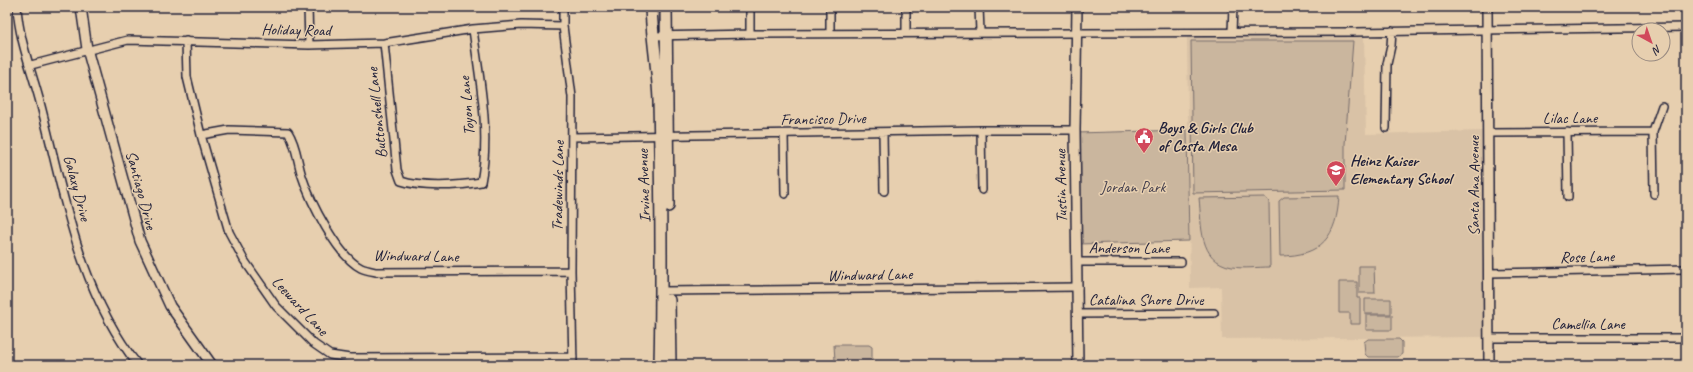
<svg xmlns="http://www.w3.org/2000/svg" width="1693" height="372" font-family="Caveat,sans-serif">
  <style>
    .built { fill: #d9c2a6 }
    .green { fill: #cab69e; stroke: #766c6c }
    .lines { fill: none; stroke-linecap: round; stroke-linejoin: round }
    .minor-casing { stroke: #22223b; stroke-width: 10 }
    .tertiary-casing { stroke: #22223b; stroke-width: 12 }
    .secondary-casing { stroke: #22223b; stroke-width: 14 }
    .minor { stroke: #e7cfaf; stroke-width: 7 }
    .tertiary { stroke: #e7cfaf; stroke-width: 9 }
    .secondary { stroke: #e7cfaf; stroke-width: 11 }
    .labels { text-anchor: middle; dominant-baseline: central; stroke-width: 3; stroke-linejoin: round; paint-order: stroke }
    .street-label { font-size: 16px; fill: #22223b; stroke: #e7cfaf }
    .poi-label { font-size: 16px; font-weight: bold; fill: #22223b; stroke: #e7cfaf; text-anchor: start }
    .park-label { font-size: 16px; fill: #44404f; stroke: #e7cfaf }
  </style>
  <rect width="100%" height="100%" fill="#e7cfaf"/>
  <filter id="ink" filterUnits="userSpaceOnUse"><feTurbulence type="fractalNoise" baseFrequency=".025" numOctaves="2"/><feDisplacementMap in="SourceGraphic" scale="8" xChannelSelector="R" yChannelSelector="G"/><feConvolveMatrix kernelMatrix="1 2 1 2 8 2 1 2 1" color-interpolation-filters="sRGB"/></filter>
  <g filter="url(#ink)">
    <path class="built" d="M1187 37H1364L1366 134 1482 131 1485 337 1222 339 1221 287 1190 288Z"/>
    <path class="green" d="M1191 41H1353L1345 144V190L1193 193Z
      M1187 130 1189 241 1078 244 1076 133Z
      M1339 196C1337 236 1322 256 1280 256L1279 201 1284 197Z
      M1265 197 1269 202 1270 267C1258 267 1244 269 1232 267 1198 261 1202 225 1199 198Z
      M1359 266H1374L1375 293H1359Z
      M1339 282H1357V298H1360V324H1350V313H1339Z
      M1365 299H1391V314H1365Z
      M1366 315H1392V330H1366Z
      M1368 339H1399L1402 342V354L1398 357H1368L1365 354 1364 342Z
      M834 345H869L872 347V361L869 364H837L835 361Z"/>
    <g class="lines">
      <g class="minor-casing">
        <path id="minor" d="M17 7C19 41 33 74 41 106 64 195 79 291 138 365
          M308 7 309 45
          M563 7V26L572 97 571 271 573 365
          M750 7V34
          M830 7V33
          M906 7V33
          M979 7 980 32
          M1232 32 1233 7
          M652 36 750 34 1356 32 1686 27
          M186 41 187 77 201 135 229 232 244 260 276 306 314 344 330 355 350 358 573 357
          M384 43 397 170 401 181C422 188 458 186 481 182 491 132 479 78 473 29
          M31 65 128 40 309 45 384 43 473 29 521 25 563 26
          M1386 128 1387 64 1391 46 1392 31
          M981 130 982 190
          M1567 132 1568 197
          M883 133 884 191
          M1488 133 1653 132
          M784 134 785 194
          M201 135 229 130 288 132C297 146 297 161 302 176 310 201 337 256 361 268 365 270 371 271 376 272L571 271
          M572 137 981 130H1075
          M1654 194 1653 132 1662 106
          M1078 262H1181
          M1489 273 1686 269
          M662 291 1078 287
          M1078 314 1214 313
          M1489 338H1686"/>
      </g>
      <g class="tertiary-casing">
        <path id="tertiary" d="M81 7 87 49 140 241 170 306 212 365
          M1077 7 1075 130 1078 365
          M1487 7 1489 365"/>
      </g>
      <g class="secondary-casing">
        <path id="secondary" d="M651 7C652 39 658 69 659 101 661 189 662 277 660 365
          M666 7 668 206
          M669 300 670 365"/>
      </g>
      <use href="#minor" class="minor"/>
      <use href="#tertiary" class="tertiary"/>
      <use href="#secondary" class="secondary"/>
    </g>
  </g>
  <defs>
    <g id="civic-pin" transform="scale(1)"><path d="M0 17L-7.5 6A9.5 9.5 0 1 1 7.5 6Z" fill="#d1495b" stroke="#e7cfaf"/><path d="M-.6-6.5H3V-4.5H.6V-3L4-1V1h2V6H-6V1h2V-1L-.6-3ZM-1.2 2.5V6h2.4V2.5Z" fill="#fff"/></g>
    <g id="school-pin" transform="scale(1)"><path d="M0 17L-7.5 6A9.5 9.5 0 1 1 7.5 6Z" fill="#d1495b" stroke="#e7cfaf"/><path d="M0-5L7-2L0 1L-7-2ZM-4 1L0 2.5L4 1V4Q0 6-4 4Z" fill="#fff"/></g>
  </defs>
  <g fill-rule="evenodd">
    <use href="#civic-pin" x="1144" y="137"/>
    <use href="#school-pin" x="1336" y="170"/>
  </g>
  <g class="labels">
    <g class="street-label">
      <text transform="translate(296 30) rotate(1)">Holiday Road</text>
      <text transform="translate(467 106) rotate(-95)">Toyon Lane</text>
      <text transform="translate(377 113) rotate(-96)">Buttonshell Lane</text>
      <text x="1570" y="118">Lilac Lane</text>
      <text transform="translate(823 119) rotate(-1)">Francisco Drive</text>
      <text transform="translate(558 186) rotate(-89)">Tradewinds Lane</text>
      <text transform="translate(644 186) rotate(-92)">Irvine Avenue</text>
      <text transform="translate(1061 186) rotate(-91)">Tustin Avenue</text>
      <text transform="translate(1474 186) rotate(-90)">Santa Ana Avenue</text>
      <text transform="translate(77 188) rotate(75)">Galaxy Drive</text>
      <text transform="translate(141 190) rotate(75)">Santiago Drive</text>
      <text x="1129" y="248">Anderson Lane</text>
      <text transform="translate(416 256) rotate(1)">Windward Lane</text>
      <text transform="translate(1587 257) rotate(-1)">Rose Lane</text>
      <text transform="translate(870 275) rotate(-1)">Windward Lane</text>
      <text x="1146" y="300">Catalina Shore Drive</text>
      <text transform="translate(300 306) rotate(47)">Leeward Lane</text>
      <text x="1588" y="324">Camellia Lane</text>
    </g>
    <g class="poi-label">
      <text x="1158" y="128">Boys &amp; Girls Club<tspan x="1158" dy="18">of Costa Mesa</tspan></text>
      <text x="1350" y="161">Heinz Kaiser<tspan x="1350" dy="18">Elementary School</tspan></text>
    </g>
    <g class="park-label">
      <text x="1133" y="187">Jordan Park</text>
    </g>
  </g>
  <rect width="1693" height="372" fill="none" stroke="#e7cfaf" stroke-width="24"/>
  <rect x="12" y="12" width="1669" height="348" fill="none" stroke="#22223b" stroke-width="1.5" filter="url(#ink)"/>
  <g transform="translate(1651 42) rotate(140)"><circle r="19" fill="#e7cfaf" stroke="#988a81"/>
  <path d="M0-3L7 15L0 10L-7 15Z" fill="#d1495b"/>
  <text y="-6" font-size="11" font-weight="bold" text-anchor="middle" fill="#22223b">N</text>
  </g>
</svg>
